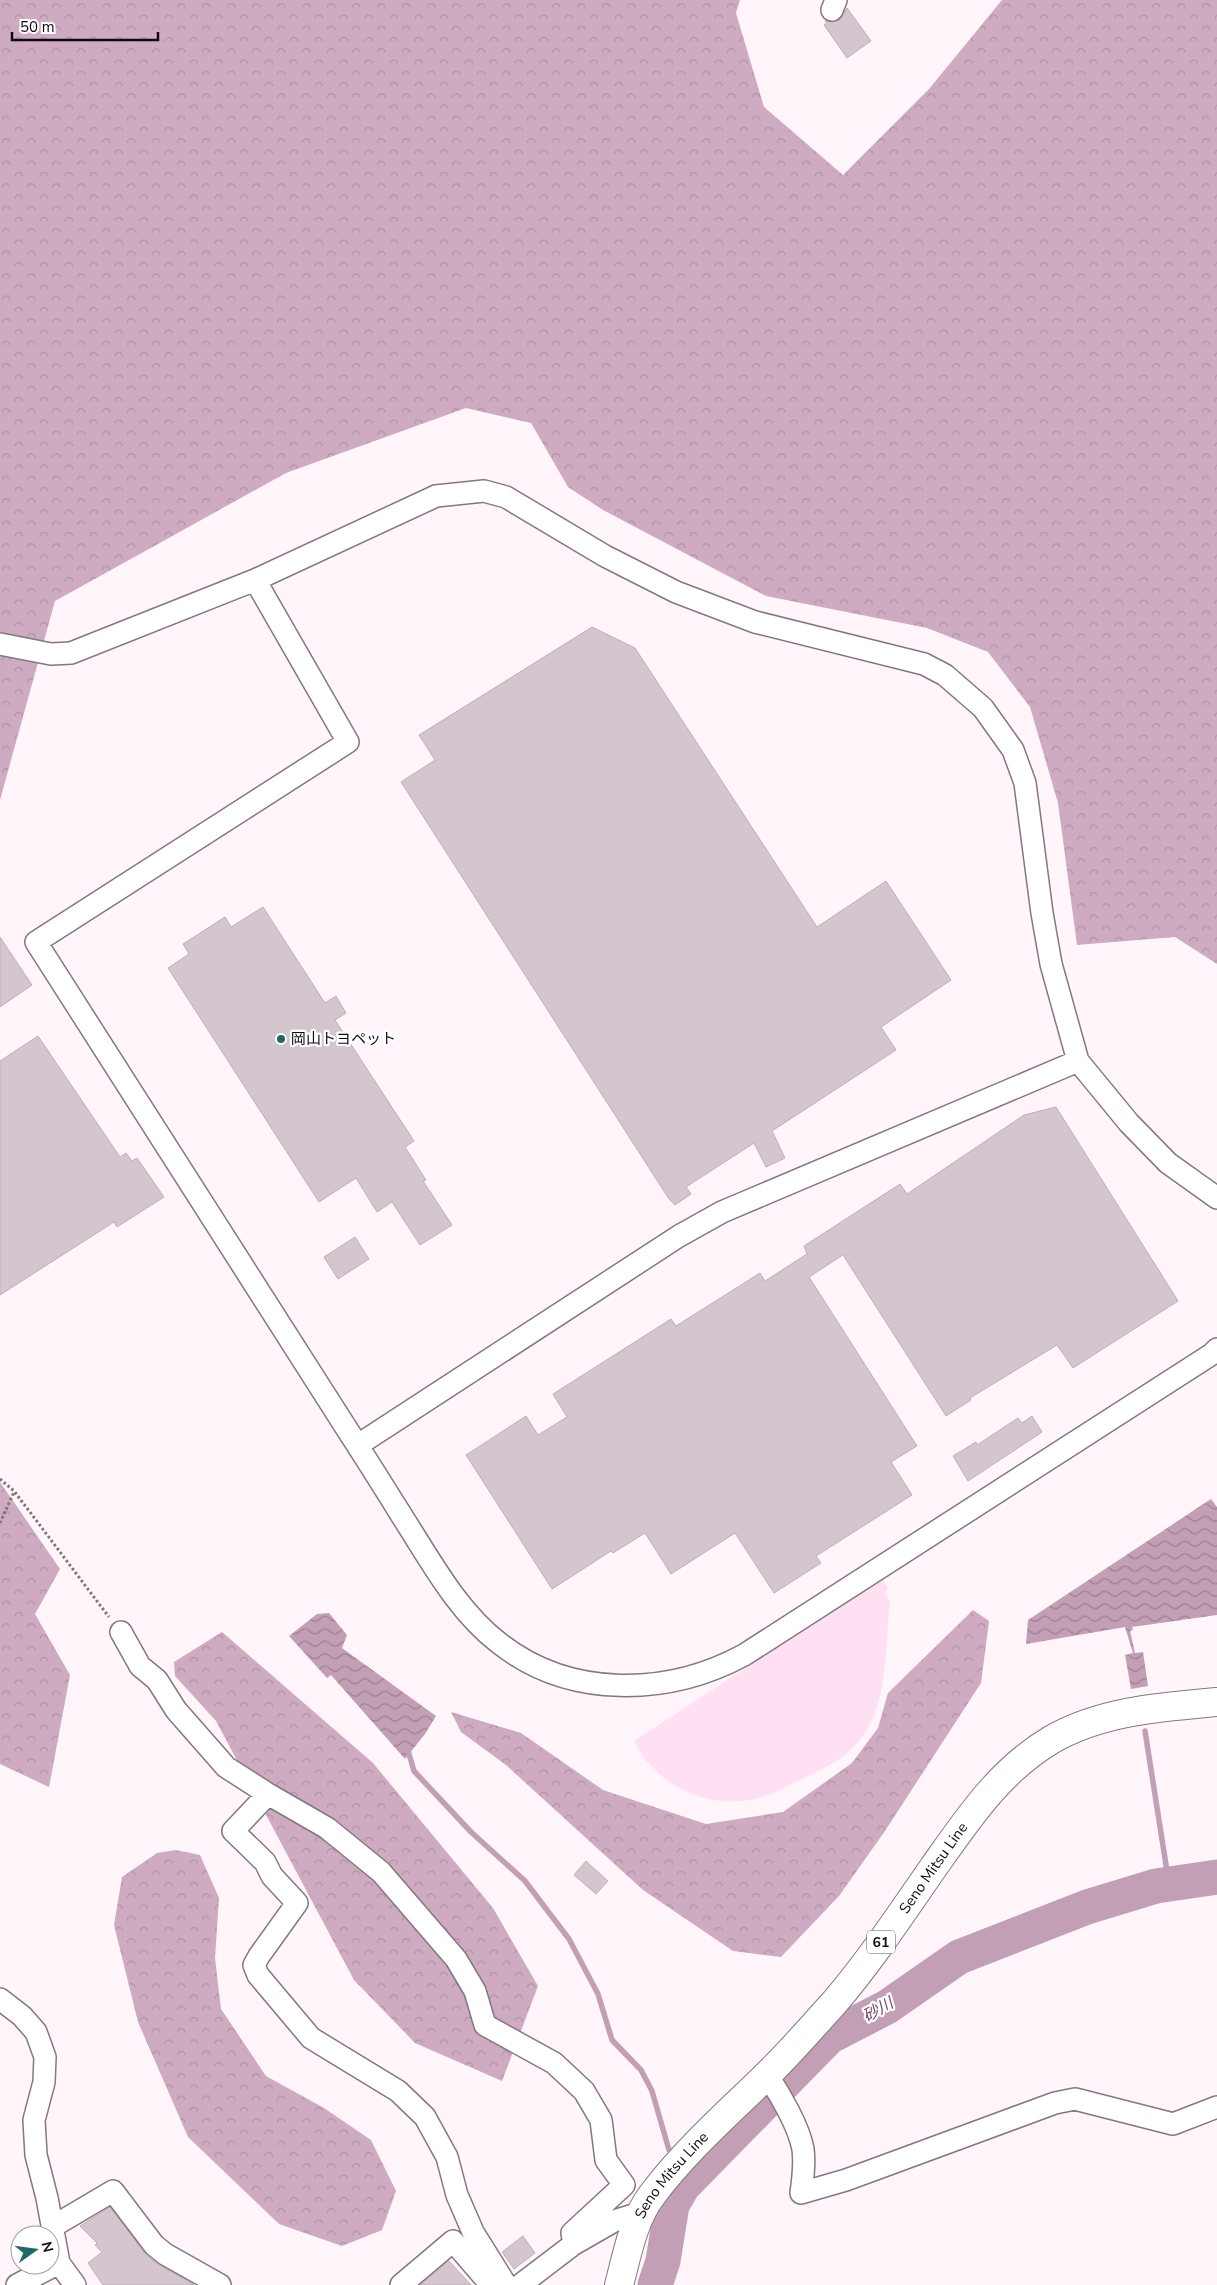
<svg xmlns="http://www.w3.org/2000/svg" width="1217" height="2285" font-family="'Nunito Sans','Noto Sans JP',sans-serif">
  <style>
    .green { fill: #fee0f2 }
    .forest { fill: url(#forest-crowns) }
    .water { fill: url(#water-waves) }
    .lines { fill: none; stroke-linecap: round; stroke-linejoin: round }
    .stream { stroke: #c29fb4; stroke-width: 5.5 }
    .river { stroke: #c29fb4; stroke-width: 35 }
    .building { fill: #d5c5cf; stroke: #beafb8 }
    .minor-casing { stroke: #85777f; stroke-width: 24 }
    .major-casing { stroke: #85777f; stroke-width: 30 }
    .path { stroke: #7c757a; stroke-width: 3; stroke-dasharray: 2.5 2.5; stroke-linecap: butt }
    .minor { stroke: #fff; stroke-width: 21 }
    .major { stroke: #fff; stroke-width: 28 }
    .poi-dot { fill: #1d6967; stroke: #fff; stroke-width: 2 }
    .labels { text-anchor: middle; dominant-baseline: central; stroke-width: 4.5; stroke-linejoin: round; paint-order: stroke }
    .shield { fill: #fff; stroke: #575456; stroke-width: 1 }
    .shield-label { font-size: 14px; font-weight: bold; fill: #0f0a0d }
    .poi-label { font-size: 15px; fill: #0f0a0d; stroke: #fff; text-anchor: start }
    .street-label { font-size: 15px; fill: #0f0a0d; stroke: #fff }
    .water-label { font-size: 16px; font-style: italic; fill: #744363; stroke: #fff }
  </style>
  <defs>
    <pattern id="forest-crowns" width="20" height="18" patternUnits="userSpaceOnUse" patternTransform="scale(1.25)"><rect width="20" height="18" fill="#ceabc0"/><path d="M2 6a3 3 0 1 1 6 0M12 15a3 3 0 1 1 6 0" fill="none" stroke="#b092a4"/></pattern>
    <pattern id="water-waves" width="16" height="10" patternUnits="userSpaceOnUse" patternTransform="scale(1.25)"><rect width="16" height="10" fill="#c29fb4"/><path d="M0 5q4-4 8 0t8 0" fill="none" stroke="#9c8091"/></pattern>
  </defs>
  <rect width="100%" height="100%" fill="#fff5fb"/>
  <path class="green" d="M882 1579 888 1589 885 1592 890 1602C886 1635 887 1688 873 1718 859 1751 834 1764 804 1778 790 1784 776 1793 762 1797 722 1809 679 1796 651 1766 644 1759 639 1750 634 1741Z"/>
  <path class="forest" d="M0 0H740L736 13 764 107 843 175 929 89 1002 0H1217V964L1175 937 1077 945 1058 803 1030 707 988 652 927 628 766 596 603 510 568 487 531 423 466 408 286 473 55 601 0 800Z
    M0 1482 60 1569 35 1614 70 1675 49 1787 0 1764Z
    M973 1610 989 1621 981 1683 885 1831 839 1896 781 1957 733 1951 643 1890 506 1765 461 1732 451 1712 521 1733 603 1790 706 1824 783 1812 852 1763 878 1728 888 1693Z
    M222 1632 373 1763 493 1908 538 1986 502 2081 415 2043 354 1980 216 1721 175 1676 174 1662Z
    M176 1850 200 1855 219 1898 215 1958 221 2009 266 2076 324 2108 371 2140 396 2191 382 2230 342 2246 279 2224 188 2137 138 2022 114 1925 122 1877 157 1853Z"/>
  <path class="water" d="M1211 1499 1217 1507V1615L1132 1627 1133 1630 1130 1631 1135 1653 1143 1652 1148 1686 1131 1689 1125 1655 1133 1653 1125 1627 1026 1644 1028 1620Z
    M329 1613 347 1635 342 1648 436 1716 425 1734 405 1759 331 1675 327 1678 289 1636 317 1614Z"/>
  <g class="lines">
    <path class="stream" d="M1145 1731 1169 1884
      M407 1747 414 1771 471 1832 525 1881 569 1939 598 1994 612 2040 641 2070 652 2091 669 2150
      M681 2181 683 2186"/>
    <path class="river" d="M655 2285 663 2261 672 2205 683 2186 829 2037 887 2007 959 1957 1087 1907 1156 1886 1217 1877"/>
  </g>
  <path class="building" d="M847 8 871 41 847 58 824 25 827 23 825 20 833 22 839 20Z
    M592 627 635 648 817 927 886 881 951 980 881 1027 896 1050 772 1131 785 1158 766 1167 754 1143 686 1187 691 1194 675 1205 669 1199 401 782 435 760 419 735Z
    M263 907 325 1003 336 996 346 1013 335 1020 414 1141 405 1147 426 1180 423 1181 452 1225 420 1245 392 1202 377 1212 356 1178 319 1202 168 968 189 954 183 944 225 917 231 927Z
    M0 937 32 985 0 1007Z
    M38 1036 120 1157 126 1153 132 1161 137 1158 164 1197 117 1227 114 1222 0 1295V1061Z
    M1056 1107 1178 1301 1073 1368 1057 1345 970 1398 971 1400 946 1416 843 1255 809 1277 917 1446 891 1462 912 1495 816 1556 821 1563 774 1593 735 1533 671 1574 645 1533 613 1553 611 1551 552 1589 466 1455 526 1416 538 1435 567 1417 553 1394 671 1319 676 1326 760 1273 765 1281 807 1254 804 1246 900 1184 907 1194 1024 1115Z
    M355 1237 369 1259 338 1279 324 1257Z
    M1032 1416 1042 1432 968 1481 953 1456 976 1442 977 1445 1018 1418 1022 1423Z
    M586 1861 608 1881 596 1894 574 1875Z
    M110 2207 146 2255 159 2265 194 2285H103L88 2263 102 2252 95 2245 97 2243 80 2226Z
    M523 2236 535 2253 514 2269 502 2252Z
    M449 2261 471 2285H420Z"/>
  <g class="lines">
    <g class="minor-casing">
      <path id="minor" d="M832 10 836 0
        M255 580 348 742 36 942C142 1107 247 1272 352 1437 374 1471 395 1505 417 1540 440 1577 464 1616 499 1643 570 1699 668 1696 744 1655L1212 1354 1217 1349
        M0 644 51 654 71 653 255 580 436 496 484 491 506 497 605 556 676 592 755 622 924 664 945 675 983 708 1013 750 1025 783 1042 913 1051 964 1078 1061 1129 1123 1168 1163 1217 1198
        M358 1445 679 1236 722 1212 1078 1061
        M121 1632 140 1666 157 1680 176 1710 226 1767 268 1794 327 1828 381 1872 456 1959 475 1991 485 2025 554 2063 584 2091 601 2120 606 2160 624 2185 572 2233 574 2244
        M268 1794 233 1831 265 1862 272 1876 297 1903 259 1956 254 1965 258 1975 311 2038 398 2091 425 2117 447 2157 457 2195 473 2232 506 2285
        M0 1999 22 2016 36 2032 45 2057 44 2082 34 2120 36 2155 47 2198 59 2263 75 2285
        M767 2075C780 2094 799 2127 803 2149 805 2164 803 2179 801 2193L846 2180 1055 2103 1075 2099 1173 2124 1217 2107
        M52 2227 113 2191 154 2245 165 2254 220 2285
        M17 2285 59 2263
        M401 2285 453 2241 491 2285
        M520 2285 574 2244 614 2221 640 2213"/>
    </g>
    <g class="major-casing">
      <g id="major">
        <path id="s1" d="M619 2285C627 2255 633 2220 652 2195 685 2151 726 2115 765 2077 789 2054 811 2028 834 2003 870 1961 901 1914 933 1868 967 1820 999 1771 1051 1740 1101 1711 1161 1707 1217 1702"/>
      </g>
    </g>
    <path class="path" d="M0 1479 14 1491 109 1617
      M0 1523 14 1492"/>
    <use href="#minor" class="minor"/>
    <use href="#major" class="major"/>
  </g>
  <circle class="poi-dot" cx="281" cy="1039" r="5"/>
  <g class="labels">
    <rect class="shield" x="867" y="1930.5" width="28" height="23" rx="4"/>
    <g class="shield-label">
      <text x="881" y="1942">61</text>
    </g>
    <g class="poi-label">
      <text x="291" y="1039">岡山トヨペット</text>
    </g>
    <g class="street-label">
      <text stroke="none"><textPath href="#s1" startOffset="529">Seno Mitsu Line</textPath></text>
      <text stroke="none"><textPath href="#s1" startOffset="124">Seno Mitsu Line</textPath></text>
    </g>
    <g class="water-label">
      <text transform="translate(878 2010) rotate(-30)">砂川</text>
    </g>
  </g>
  <g transform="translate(35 2250) rotate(76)"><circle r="24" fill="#ffffff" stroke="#9f9d9e"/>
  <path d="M0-4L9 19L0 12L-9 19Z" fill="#1d6967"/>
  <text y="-8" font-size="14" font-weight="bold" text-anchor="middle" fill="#0f0a0d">N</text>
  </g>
  <path d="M12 32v8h146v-8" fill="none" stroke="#0f0a0d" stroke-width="2.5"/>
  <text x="20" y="32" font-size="15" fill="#0f0a0d" stroke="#ffffff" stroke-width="4" paint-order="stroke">50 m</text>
</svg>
